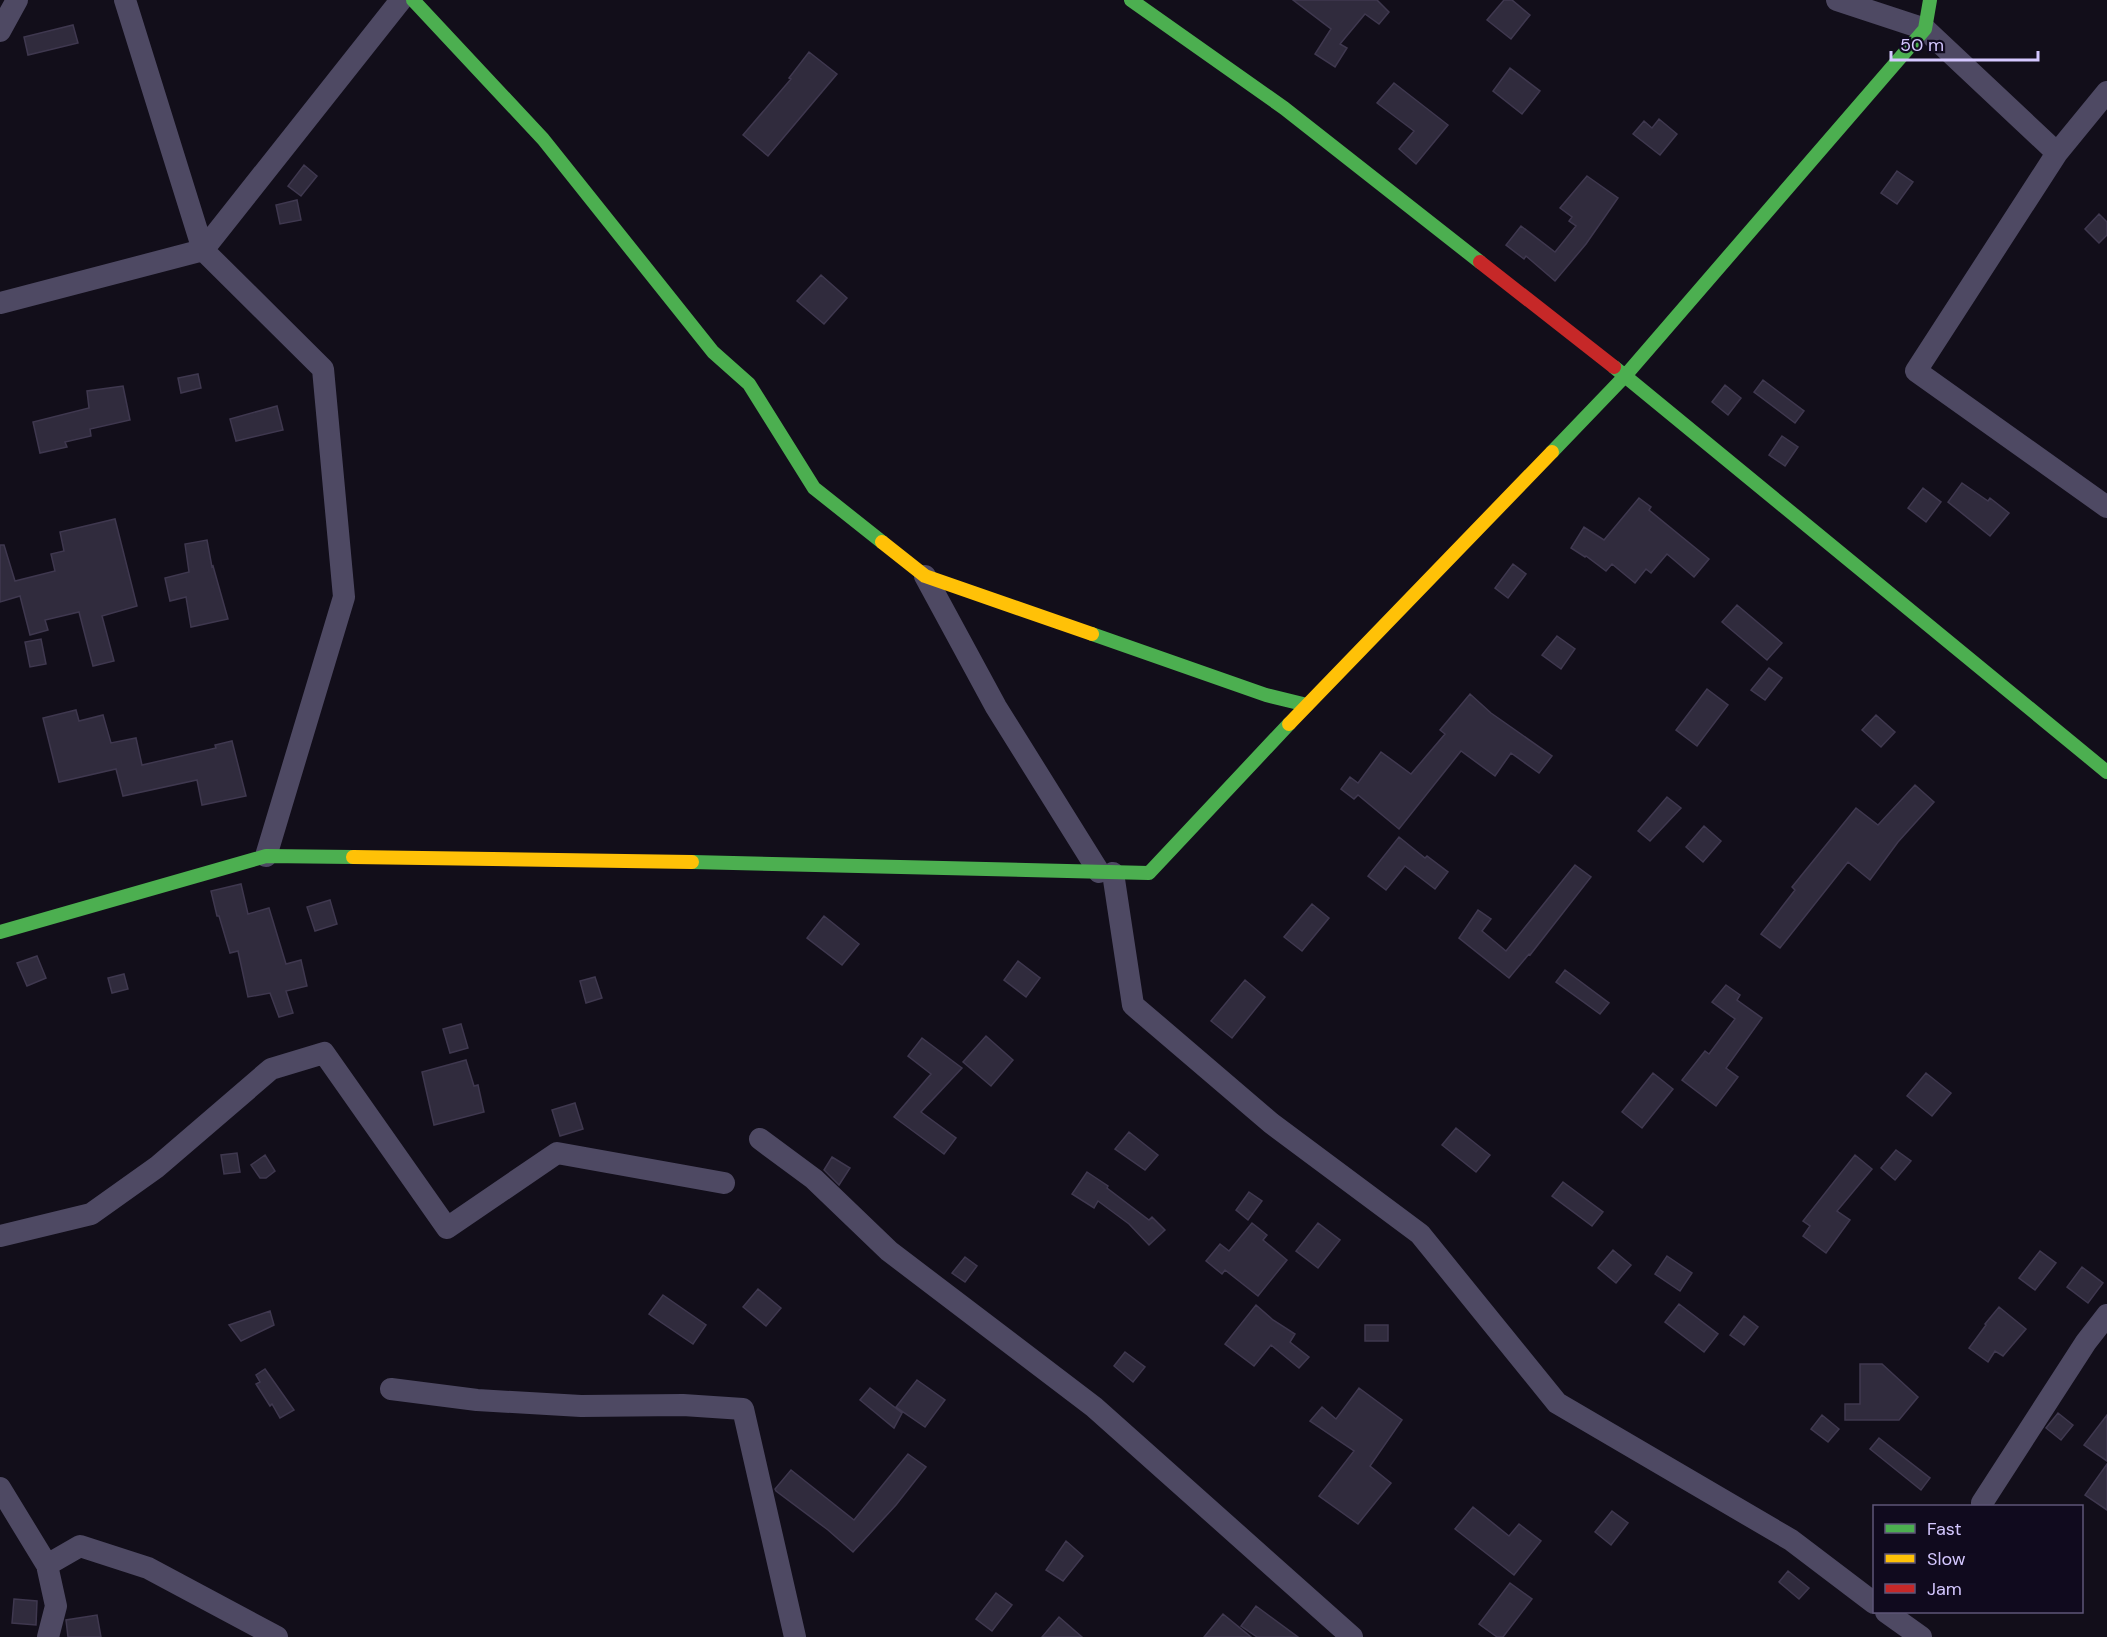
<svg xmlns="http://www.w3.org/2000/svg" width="2107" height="1637" font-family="'DM Sans',sans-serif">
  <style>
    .building { fill: #302b3d; stroke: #3f384f; stroke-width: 1.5 }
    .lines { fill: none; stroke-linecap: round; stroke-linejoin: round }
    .street { stroke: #4e4963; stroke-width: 22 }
    .fast { stroke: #4caf50; stroke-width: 14 }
    .slow { stroke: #ffc107; stroke-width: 14 }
    .jam { stroke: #c62828; stroke-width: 14 }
  </style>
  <rect width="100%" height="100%" fill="#120e1a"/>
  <path class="building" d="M1293 0H1377L1389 12 1379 24 1365 14 1340 44 1347 48 1335 67 1315 54 1331 29Z
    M1504 0H1512L1530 15 1511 39 1487 20Z
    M73 25 78 43 28 55 24 37Z
    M809 52 837 74 768 156 743 135 791 79 789 78Z
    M1510 68 1540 91 1522 114 1493 91Z
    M1394 83 1448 125 1416 164 1399 149 1414 131 1377 103Z
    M1659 119 1677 134 1660 155 1633 134 1644 121 1652 128Z
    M304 165 317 176 301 196 288 186Z
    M1897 171 1913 182 1897 204 1881 193Z
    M1587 176 1618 198 1586 244 1555 281 1526 256 1524 259 1506 245 1521 226 1555 252 1576 226 1569 221 1572 217 1560 208Z
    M297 200 301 220 280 224 276 205Z
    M2099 214 2107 222V235L2099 243 2085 229Z
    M821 275 847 298 824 324 797 301Z
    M198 374 201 388 181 393 178 378Z
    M1763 380 1804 411 1795 423 1754 392Z
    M1725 385 1741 398 1728 415 1712 402Z
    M123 386 130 420 90 429 91 436 65 442 67 447 40 453 33 422 89 408 87 391Z
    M277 406 283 430 236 441 230 419Z
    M1782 436 1798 447 1785 466 1769 455Z
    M1962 483 1988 501 1990 498 2009 513 1990 536 1948 502Z
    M1923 488 1941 502 1926 522 1908 508Z
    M1639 498 1651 507 1649 510 1709 559 1694 577 1667 554 1651 573 1646 569 1635 583 1612 564 1606 571 1586 556 1585 557 1571 548 1584 527 1604 540Z
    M115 519 137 606 102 616 114 661 93 666 79 612 45 620 48 630 30 635 20 596 0 602V545H4L15 581 55 571 51 554 64 551 60 532Z
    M207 540 212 567 213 566 228 619 191 627 186 597 170 601 165 578 189 572 185 544Z
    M1513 564 1526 574 1508 598 1495 588Z
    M1737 605 1782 643 1767 660 1722 622Z
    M1557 636 1575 649 1561 669 1542 655Z
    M41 639 46 664 30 667 25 642Z
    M1769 668 1782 678 1765 700 1751 690Z
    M1707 689 1728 705 1697 746 1676 730Z
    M1470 694 1491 713 1552 756 1539 773 1511 753 1495 776 1461 751 1399 829 1358 795 1354 799 1341 789 1350 777 1358 783 1381 752 1411 774 1445 734 1440 730Z
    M76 710 79 721 103 715 111 743 136 738 142 765 216 748 215 745 232 741 246 796 202 805 197 780 123 796 116 769 59 782 43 718Z
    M1876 715 1895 732 1881 747 1862 730Z
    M1915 785 1934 802 1898 842 1870 880 1848 862 1780 948 1761 934 1795 890 1792 887 1856 808 1878 825Z
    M1667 797 1681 808 1650 841 1638 831Z
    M1704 826 1721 841 1703 862 1686 847Z
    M1399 837 1425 858 1427 856 1448 872 1435 889 1405 866 1386 890 1368 876Z
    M1575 865 1591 877 1530 955 1529 954 1509 978 1459 938 1478 910 1491 919 1482 931 1506 951Z
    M241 884 248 914 269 908 286 964 301 960 307 986 286 991 293 1013 279 1017 270 993 248 997 238 951 230 953 219 916H217L211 891Z
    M330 900 337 924 315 931 307 907Z
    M1312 904 1329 918 1302 951 1284 937Z
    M824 916 859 944 842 965 807 938Z
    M37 956 46 978 27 986 17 963Z
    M1018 961 1040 978 1026 997 1004 980Z
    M1565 970 1609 1003 1600 1014 1556 982Z
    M124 974 128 989 112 993 108 978Z
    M595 977 602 998 586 1003 580 981Z
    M1245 980 1265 997 1232 1038 1211 1021Z
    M1726 985 1740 995 1737 1000 1762 1018 1726 1068 1738 1077 1716 1106 1682 1080 1705 1051 1709 1054 1735 1019 1712 1002Z
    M461 1024 468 1048 450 1053 443 1029Z
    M986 1036 1013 1060 991 1086 963 1062Z
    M922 1038 962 1068 921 1112 956 1138 944 1154 894 1117 931 1074 908 1056Z
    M466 1060 474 1086 478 1085 484 1112 434 1125 422 1072Z
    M1653 1073 1673 1089 1642 1128 1622 1112Z
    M1926 1073 1951 1093 1932 1116 1907 1096Z
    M575 1103 583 1129 560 1136 552 1110Z
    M1456 1128 1490 1155 1476 1172 1442 1145Z
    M1129 1132 1158 1155 1145 1170 1115 1149Z
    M1896 1150 1911 1161 1895 1180 1881 1168Z
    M237 1153 240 1172 224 1174 221 1155Z
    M265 1155 275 1171 266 1178H260L251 1165Z
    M1855 1155 1872 1169 1837 1211 1850 1220 1826 1253 1803 1236 1810 1226 1803 1221Z
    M832 1157 850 1168 839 1185 824 1170Z
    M1087 1172 1108 1186 1107 1188 1149 1220 1152 1217 1165 1230 1149 1245 1129 1224 1098 1201 1094 1208 1072 1194Z
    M1563 1182 1603 1212 1592 1226 1552 1196Z
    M1249 1192 1262 1201 1248 1220 1236 1210Z
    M1252 1223 1267 1235 1263 1240 1287 1260 1258 1296 1225 1270 1222 1274 1206 1261 1220 1244 1229 1251Z
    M1318 1223 1340 1240 1318 1268 1296 1251Z
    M1613 1250 1631 1265 1616 1283 1598 1268Z
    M2040 1251 2056 1263 2035 1290 2019 1278Z
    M1667 1256 1692 1273 1680 1291 1655 1274Z
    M965 1257 977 1266 965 1282 952 1273Z
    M2082 1267 2103 1283 2088 1303 2067 1287Z
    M758 1289 781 1308 766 1326 743 1307Z
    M663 1295 706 1325 693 1344 649 1314Z
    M1679 1304 1718 1334 1704 1352 1665 1322Z
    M1256 1305 1273 1320 1295 1334 1290 1342 1309 1357 1299 1368 1271 1345 1254 1366 1225 1344Z
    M1999 1307 2026 1329 2003 1356 1995 1351 1988 1362 1969 1348 1986 1325 1985 1324Z
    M270 1311 274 1325 241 1341 229 1325Z
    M1744 1316 1758 1327 1744 1345 1730 1335Z
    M1365 1325H1388V1341H1365Z
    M1125 1352 1145 1367 1133 1382 1114 1366Z
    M1860 1364H1882L1918 1397 1899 1420H1845V1404H1860Z
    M265 1369 294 1410 280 1418 272 1404 270 1406 256 1384 260 1382 256 1375Z
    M917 1380 945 1400 925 1427 896 1407Z
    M870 1388 902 1413 894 1428 860 1400Z
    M1359 1388 1402 1420 1370 1466 1391 1483 1358 1524 1319 1496 1354 1451 1310 1421 1322 1407 1336 1419Z
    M2058 1413 2073 1425 2061 1440 2046 1428Z
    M1822 1415 1839 1429 1828 1442 1811 1429Z
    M2107 1415V1461L2084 1445Z
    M1879 1438 1930 1478 1921 1490 1870 1449Z
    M908 1454 926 1467 896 1505 853 1552 828 1530 776 1491 775 1489 791 1470 854 1520Z
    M2107 1464V1510L2085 1495Z
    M1473 1507 1509 1536 1519 1524 1541 1541 1514 1575 1455 1529Z
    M1612 1511 1628 1523 1611 1545 1595 1532Z
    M1066 1541 1083 1556 1063 1581 1046 1570Z
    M1788 1571 1809 1588 1799 1599 1779 1582Z
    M1510 1583 1532 1599 1503 1637H1497L1479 1624Z
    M996 1593 1012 1605 992 1631 976 1619Z
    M14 1599 37 1601 36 1625 12 1623Z
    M1256 1606 1298 1637H1257L1241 1626Z
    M1223 1614 1251 1637H1204Z
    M97 1615 101 1637H68L66 1620Z
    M1059 1617 1082 1637H1042Z"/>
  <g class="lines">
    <path class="street" d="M125 0 203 250 323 369 344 597 266 856
      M1837 0 1925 29 2057 153
      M0 31 17 0
      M2107 92 2057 153 1916 371 2107 507
      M0 303 203 250 401 0
      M925 576 996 707 1099 872
      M1113 873 1133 1005 1271 1123 1420 1234 1557 1403 1791 1540 1874 1603
      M760 1139 814 1179 889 1251 1094 1407 1352 1637
      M0 1236 91 1214 157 1167 271 1069 324 1053 447 1228 557 1153 724 1183
      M391 1389 477 1400 581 1406 683 1405 743 1409 795 1637
      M0 1488 47 1565 56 1606 48 1637
      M1982 1503 2086 1342 2107 1315
      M47 1565 80 1546 148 1568 277 1637
      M1886 1612 1921 1637"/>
    <path class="fast" d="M413 0 543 139 713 352 749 384 814 488 882 542
      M1131 0 1284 108 1480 262
      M1614 367 2107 772
      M1552 452 1625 376 1925 29 1930 0
      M1092 634 1266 695 1307 705
      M692 862 1149 873 1289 724
      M0 932 266 856 353 857"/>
    <path class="slow" d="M882 542 925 576 1092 634
      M1289 724 1552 452
      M353 857 692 862"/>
    <path class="jam" d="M1480 262 1614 367"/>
  </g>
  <rect x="1873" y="1505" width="210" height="108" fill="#100a1e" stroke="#5e5678" stroke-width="1.5"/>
  <rect x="1885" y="1524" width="30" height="9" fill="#4caf50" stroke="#5e5678" stroke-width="1.5"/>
  <text x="1927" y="1535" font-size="18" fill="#d4c7ff">Fast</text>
  <rect x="1885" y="1554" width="30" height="9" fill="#ffc107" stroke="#5e5678" stroke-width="1.5"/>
  <text x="1927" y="1565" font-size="18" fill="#d4c7ff">Slow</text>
  <rect x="1885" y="1584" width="30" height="9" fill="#c62828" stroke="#5e5678" stroke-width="1.5"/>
  <text x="1927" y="1595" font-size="18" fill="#d4c7ff">Jam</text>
  <path d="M1891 51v9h147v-9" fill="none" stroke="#d4c7ff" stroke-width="3"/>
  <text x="1900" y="51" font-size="18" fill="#d4c7ff" stroke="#100a1e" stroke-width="4.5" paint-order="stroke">50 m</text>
</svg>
